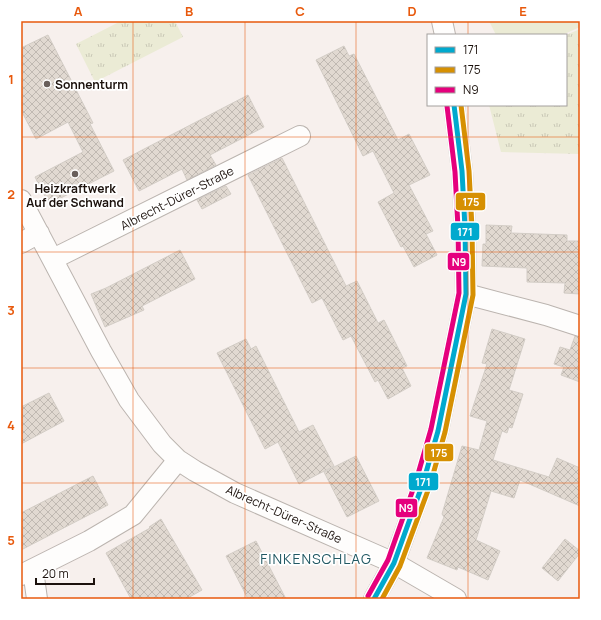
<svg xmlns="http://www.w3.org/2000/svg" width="601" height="620" font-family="Manrope,sans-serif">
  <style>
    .grass { fill: #ebebd5 }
    .park { fill: url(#park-tufts) }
    .building { fill: url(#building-cross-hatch); stroke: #d3cdc6 }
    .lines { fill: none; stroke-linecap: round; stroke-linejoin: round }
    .minor-casing { stroke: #bbb4af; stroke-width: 22 }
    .minor { stroke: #fefdfc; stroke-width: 20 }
    .bus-1-casing { stroke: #fff; stroke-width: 8 }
    .bus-2-casing { stroke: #fff; stroke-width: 8 }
    .bus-3-casing { stroke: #fff; stroke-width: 8 }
    .bus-1 { stroke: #00a9ce; stroke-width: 5 }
    .bus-2 { stroke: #d69002; stroke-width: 5 }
    .bus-3 { stroke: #e5007d; stroke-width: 5 }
    .grid { fill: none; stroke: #e8590c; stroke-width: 1; stroke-opacity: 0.55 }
    .poi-dot { fill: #685f5b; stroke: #fff; stroke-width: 1.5 }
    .labels { text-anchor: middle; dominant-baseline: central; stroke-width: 3.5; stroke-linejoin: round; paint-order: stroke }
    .poi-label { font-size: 12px; font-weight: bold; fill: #1b110c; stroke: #fff; text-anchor: start }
    .street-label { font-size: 12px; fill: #1b110c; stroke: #fff }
    .quarter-label { font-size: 14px; letter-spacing: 1px; fill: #215863; stroke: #fff }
    .line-badge { stroke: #fff; stroke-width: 1.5 }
    .badge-label { font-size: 11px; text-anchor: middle; font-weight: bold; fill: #fff }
    .neatline { fill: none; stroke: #e8590c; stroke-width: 1.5 }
    .grid-label { font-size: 13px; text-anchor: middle; font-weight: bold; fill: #e8590c }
  </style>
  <defs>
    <pattern id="park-tufts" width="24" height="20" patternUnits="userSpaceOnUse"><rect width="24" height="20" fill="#ebebd5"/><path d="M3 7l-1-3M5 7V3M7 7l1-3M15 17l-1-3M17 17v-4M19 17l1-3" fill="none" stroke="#c9c8b6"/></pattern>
    <pattern id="building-cross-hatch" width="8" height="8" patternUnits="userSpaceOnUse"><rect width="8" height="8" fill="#e1d9d1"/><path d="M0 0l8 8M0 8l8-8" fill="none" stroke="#c0b9b2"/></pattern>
  </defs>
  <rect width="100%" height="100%" fill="#f7f0ed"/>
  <path class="grass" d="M489 21H580V27L562 35H496Z"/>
  <path class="park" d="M121 21H175L183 37 95 82 76 44Z
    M580 29V154L501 152 489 105H566V35Z"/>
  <path class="building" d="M48 35 93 123 90 124 114 171 49 204 35 177 83 152 68 122 36 139 21 110V48Z
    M344 46 349 56 354 54 398 140 409 134 430 175 409 185 433 231 426 234 437 255 414 267 403 246 401 247 378 202 394 193 373 151 363 156 316 60Z
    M248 95 264 127 210 155 216 165 187 180 182 169 139 191 123 160Z
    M282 158 346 286 357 281 378 323 384 320 407 366 402 368 411 386 388 399 378 380 375 382 351 336 343 340 322 298 312 303 248 175Z
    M226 186 231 194 202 209 197 200Z
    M486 225 512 226 511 233 567 235V241H580V294L564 293 565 283 527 282V268L482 266 483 244H486Z
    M180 250 195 279 142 306 144 310 105 327 91 294 106 288Z
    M492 329 525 339 509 390 523 394 512 428 509 427 507 433 502 431 493 460 549 477 557 458 580 468V506L520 480 514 498 491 491 476 540 500 551 488 580 458 567 457 570 427 558 444 517 442 514 462 446 479 450 487 421 470 416 487 364 482 363Z
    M575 336 580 337V382L561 375 564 367 554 364 560 347 570 350Z
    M246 339 251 349 256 346 299 432 313 425 334 466 299 484 278 442 265 449 217 353Z
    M49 393 64 421 21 444V407Z
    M356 456 379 501 347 517 324 472Z
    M93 476 108 505 21 550V513Z
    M161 519 202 590 186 599H131L106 553 150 528 149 527Z
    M565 539 580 551V553L558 581 542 568Z
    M256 541 286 599H248L226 556Z"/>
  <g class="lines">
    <g class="minor-casing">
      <path id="minor" d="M442 21 445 35
        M21 200 101 351 129 400 162 444 178 460 195 471 235 493 394 563 456 599
        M21 243 39 233
        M53 259 300 136
        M466 294 546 315 580 326
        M33 570 37 599
        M21 575 89 541 133 515 178 460
        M374 599 394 563 423 483 438 431 466 294 465 228 462 171 454 105"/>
    </g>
    <use href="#minor" class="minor"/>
    <g class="bus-1-casing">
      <path id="bus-1" d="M374 599 394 563 423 483 438 431 466 294 465 228 462 171 454 105"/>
    </g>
    <g class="bus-2-casing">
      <path id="bus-2" d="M382 599 400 566 430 485 445 432 473 295 472 228 469 171 461 105"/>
    </g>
    <g class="bus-3-casing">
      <path id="bus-3" d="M368 596 388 560 416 481 431 429 459 293 458 228 455 172 447 106"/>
    </g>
    <use href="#bus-1" class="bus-1"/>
    <use href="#bus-2" class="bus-2"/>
    <use href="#bus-3" class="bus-3"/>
  </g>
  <path class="grid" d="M133 21V599M245 21V599M356 21V599M468 21V35M468 105V599M21 137H580M21 252H580M21 368H580M21 483H580"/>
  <g class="poi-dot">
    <circle cx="47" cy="84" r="4"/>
    <circle cx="75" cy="174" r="4"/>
  </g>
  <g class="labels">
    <g class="poi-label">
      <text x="55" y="84">Sonnenturm</text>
      <text x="75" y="188" text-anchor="middle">Heizkraftwerk<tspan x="75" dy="14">Auf der Schwand</tspan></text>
    </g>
    <g class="street-label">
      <text transform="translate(177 198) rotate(-27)">Albrecht-Dürer-Straße</text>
      <text transform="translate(284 514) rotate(24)">Albrecht-Dürer-Straße</text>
    </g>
    <g class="quarter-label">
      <text x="316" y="558">FINKENSCHLAG</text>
    </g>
  </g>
  <g class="line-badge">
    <rect x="455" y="192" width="31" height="19" rx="4" fill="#d69002"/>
    <rect x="450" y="222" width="30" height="19" rx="4" fill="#00a9ce"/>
    <rect x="447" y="252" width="23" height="19" rx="4" fill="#e5007d"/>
    <rect x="424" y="443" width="30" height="19" rx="4" fill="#d69002"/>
    <rect x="408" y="472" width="31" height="19" rx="4" fill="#00a9ce"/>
    <rect x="395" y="498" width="23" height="20" rx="4" fill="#e5007d"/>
  </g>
  <g class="badge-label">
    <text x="471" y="206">175</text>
    <text x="465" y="236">171</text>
    <text x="459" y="266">N9</text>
    <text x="439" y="457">175</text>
    <text x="423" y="486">171</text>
    <text x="406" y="512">N9</text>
  </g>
  <rect width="601" height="620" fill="none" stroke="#ffffff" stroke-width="44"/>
  <rect x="427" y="34" width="140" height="72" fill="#ffffff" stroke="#a4a09e"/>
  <rect x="435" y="47" width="20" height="6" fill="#00a9ce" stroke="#a4a09e"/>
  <text x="463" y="54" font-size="12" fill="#1b110c">171</text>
  <rect x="435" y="67" width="20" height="6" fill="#d69002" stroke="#a4a09e"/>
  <text x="463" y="74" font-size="12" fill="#1b110c">175</text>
  <rect x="435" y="87" width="20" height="6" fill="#e5007d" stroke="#a4a09e"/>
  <text x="463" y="94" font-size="12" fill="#1b110c">N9</text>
  <path d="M36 578v6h58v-6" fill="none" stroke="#1b110c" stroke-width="2"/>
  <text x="42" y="578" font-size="12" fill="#1b110c" stroke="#ffffff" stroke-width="3" paint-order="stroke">20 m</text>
  <rect x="22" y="22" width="557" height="576" class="neatline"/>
  <g class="grid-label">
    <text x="78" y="16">A</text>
    <text x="189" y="16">B</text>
    <text x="300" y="16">C</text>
    <text x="412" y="16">D</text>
    <text x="523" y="16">E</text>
    <text x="11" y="84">1</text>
    <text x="11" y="199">2</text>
    <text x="11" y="315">3</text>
    <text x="11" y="430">4</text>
    <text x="11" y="545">5</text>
  </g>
</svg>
